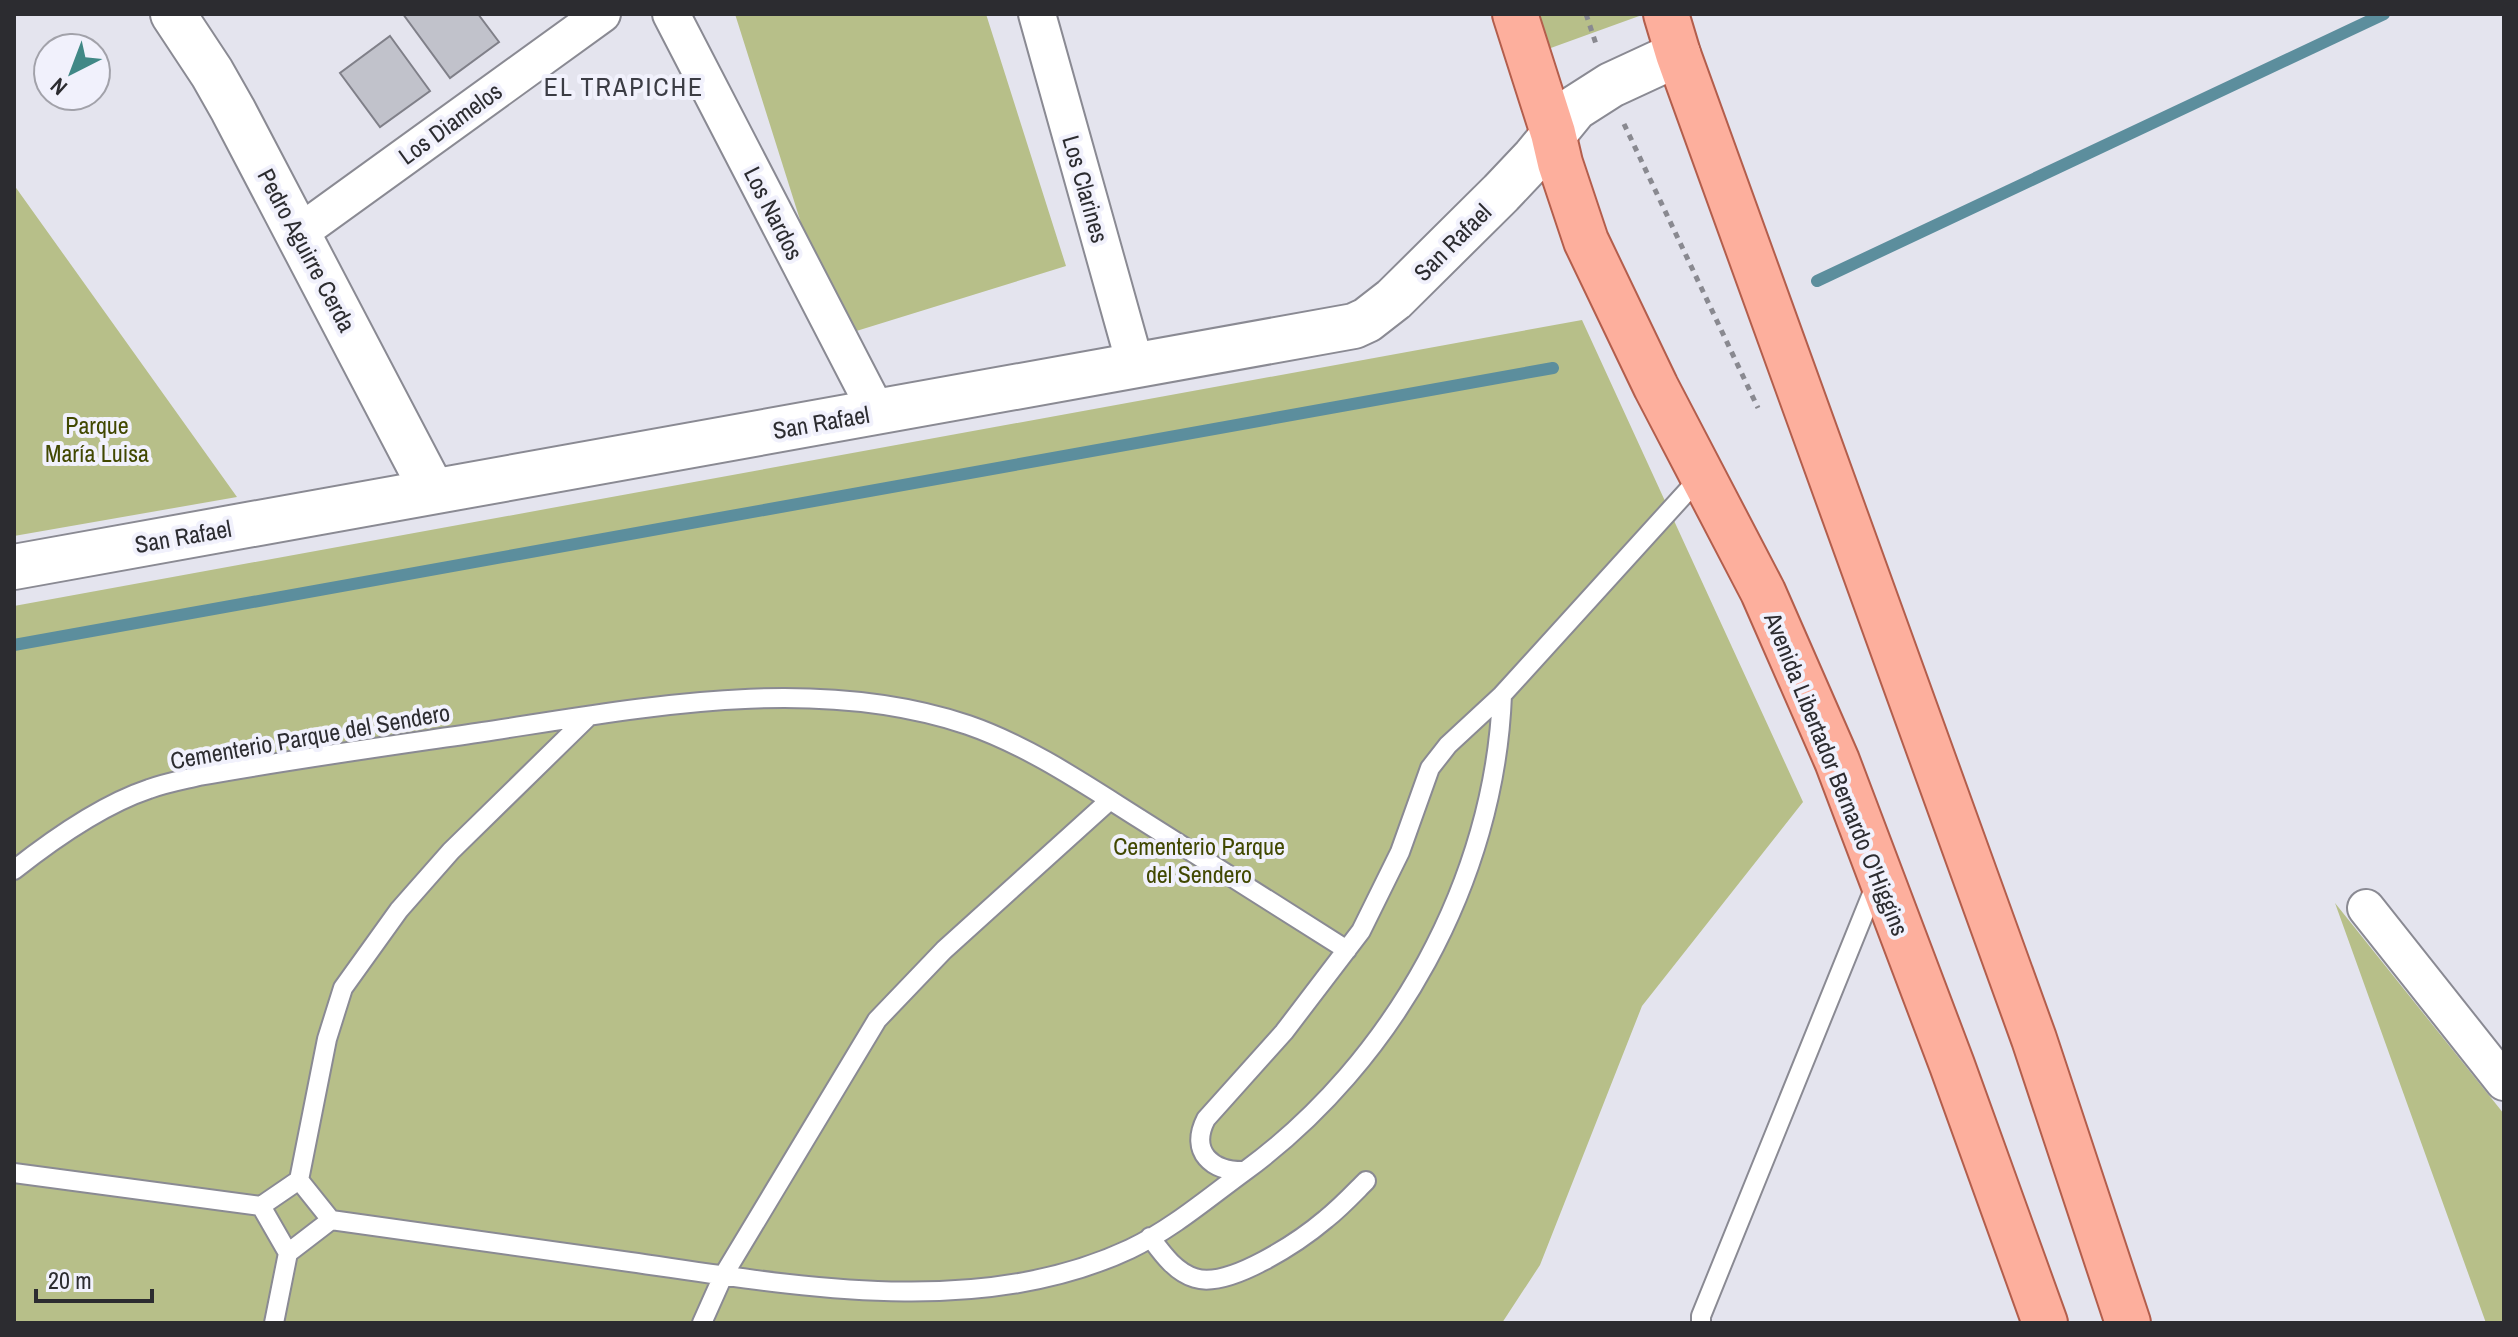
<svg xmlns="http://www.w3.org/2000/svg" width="2518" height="1337" font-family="'Archivo Narrow',sans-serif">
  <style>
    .green { fill: #b7bf89 }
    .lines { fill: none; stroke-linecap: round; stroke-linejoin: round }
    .stream { stroke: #5c8e9d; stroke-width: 12 }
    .building { fill: #c1c2cb; stroke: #808089; stroke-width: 2 }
    .service-casing { stroke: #8a8a93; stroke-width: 22 }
    .minor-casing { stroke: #8a8a93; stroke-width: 40 }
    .tertiary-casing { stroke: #8a8a93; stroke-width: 48 }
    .primary-casing { stroke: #b35e4c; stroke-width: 48 }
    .path { stroke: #898990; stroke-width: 5; stroke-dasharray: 6 6; stroke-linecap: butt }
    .service { stroke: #fff; stroke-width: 18 }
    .minor { stroke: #fff; stroke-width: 36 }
    .tertiary { stroke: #fff; stroke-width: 44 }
    .primary { stroke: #fdaf9d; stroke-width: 44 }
    .labels { text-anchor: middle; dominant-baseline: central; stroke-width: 8; stroke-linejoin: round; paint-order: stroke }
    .street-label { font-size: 24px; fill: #2c2c30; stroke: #f1f1fc }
    .park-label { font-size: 24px; fill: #414801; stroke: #f1f1fc }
    .neighbourhood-label { font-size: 26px; letter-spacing: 2px; fill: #3b3c44; stroke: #f1f1fc }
  </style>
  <rect width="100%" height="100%" fill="#e4e4ee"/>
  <path class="green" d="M735 14H986L1066 266 837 337Z
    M1538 14H1642V15L1548 49Z
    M14 185 237 497 14 536Z
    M1582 320 1803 802 1642 1006 1540 1265 1502 1323H14V606Z
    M2335 903 2504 1114V1323H2486Z"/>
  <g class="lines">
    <path class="stream" d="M1817 281 2384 14
      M14 645 1553 368"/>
  </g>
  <path class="building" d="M403 14H478L499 42 450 78Z
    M390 36 430 91 380 127 340 73Z"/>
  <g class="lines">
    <g class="service-casing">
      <path id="service" d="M1502 695C1495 880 1394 1062 1245 1171 1212 1172 1189 1152 1206 1119L1284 1032 1361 931 1400 852 1430 768 1448 745Z
        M1502 695 1702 475
        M589 716 451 851 399 910 343 988 327 1039 299 1180 261 1206 288 1253 331 1220C431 1234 531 1248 630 1262 791 1285 977 1321 1130 1249 1172 1229 1208 1198 1245 1171
        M14 870C52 840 104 804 149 789 165 783 182 780 199 776 293 759 388 746 483 732 641 708 813 673 968 725 1029 746 1086 785 1140 819 1209 863 1278 907 1347 950
        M14 1173 261 1206
        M299 1180 331 1220
        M1150 1237C1162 1253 1175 1272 1195 1278 1229 1289 1300 1241 1326 1219 1341 1207 1353 1194 1366 1181
        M274 1323 288 1253
        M702 1323 723 1276 877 1020 944 950 1110 800
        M1701 1323V1316L1876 884"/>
    </g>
    <g class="minor-casing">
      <path id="minor" d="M671 14 877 412
        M1037 14 1135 364
        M299 233 602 14
        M2366 908 2504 1082"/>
    </g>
    <g class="tertiary-casing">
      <path id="tertiary" d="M173 14 212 73 233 110 432 490
        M14 567 1354 326 1367 320 1394 299 1501 193 1535 157 1575 108 1611 85 1678 54"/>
    </g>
    <g class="primary-casing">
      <path id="primary" d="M1515 14 1553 133 1560 163 1586 241 1656 387 1763 592 1837 761 1952 1065 2045 1323
        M1666 14 1678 54 2034 1039 2128 1323"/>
    </g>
    <path class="path" d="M1586 14 1597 47
      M1624 124 1758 408"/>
    <use href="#service" class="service"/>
    <use href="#minor" class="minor"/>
    <use href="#tertiary" class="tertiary"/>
    <use href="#primary" class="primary"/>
  </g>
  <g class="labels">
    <g class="street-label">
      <text transform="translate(450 123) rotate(-36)">Los Diamelos</text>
      <text transform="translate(1086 189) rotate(74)">Los Clarines</text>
      <text transform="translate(774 213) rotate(63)">Los Nardos</text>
      <text transform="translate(1452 242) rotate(-45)">San Rafael</text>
      <text transform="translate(307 250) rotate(62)">Pedro Aguirre Cerda</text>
      <text transform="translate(821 422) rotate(-10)">San Rafael</text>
      <text transform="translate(183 536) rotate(-10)">San Rafael</text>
      <text transform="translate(310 736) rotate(-10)">Cementerio Parque del Sendero</text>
      <text transform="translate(1837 774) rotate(68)">Avenida Libertador Bernardo O'Higgins</text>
    </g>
    <g class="park-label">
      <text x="97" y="425">Parque<tspan x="97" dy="28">María Luisa</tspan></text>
      <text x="1199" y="846">Cementerio Parque<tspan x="1199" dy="28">del Sendero</tspan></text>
    </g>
    <g class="neighbourhood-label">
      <text x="624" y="86">EL TRAPICHE</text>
    </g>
  </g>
  <rect width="2518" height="1337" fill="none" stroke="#2c2c30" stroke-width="32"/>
  <g transform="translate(72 72) rotate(222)"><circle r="38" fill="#f1f1fc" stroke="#a2a2aa" stroke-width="2"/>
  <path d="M0-6L14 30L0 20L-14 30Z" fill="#408886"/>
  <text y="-12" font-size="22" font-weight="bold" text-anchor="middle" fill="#2c2c30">N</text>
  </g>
  <path d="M36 1289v12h116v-12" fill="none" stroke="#2c2c30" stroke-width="4"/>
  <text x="48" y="1289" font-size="24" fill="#2c2c30" stroke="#f1f1fc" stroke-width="6" paint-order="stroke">20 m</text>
</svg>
